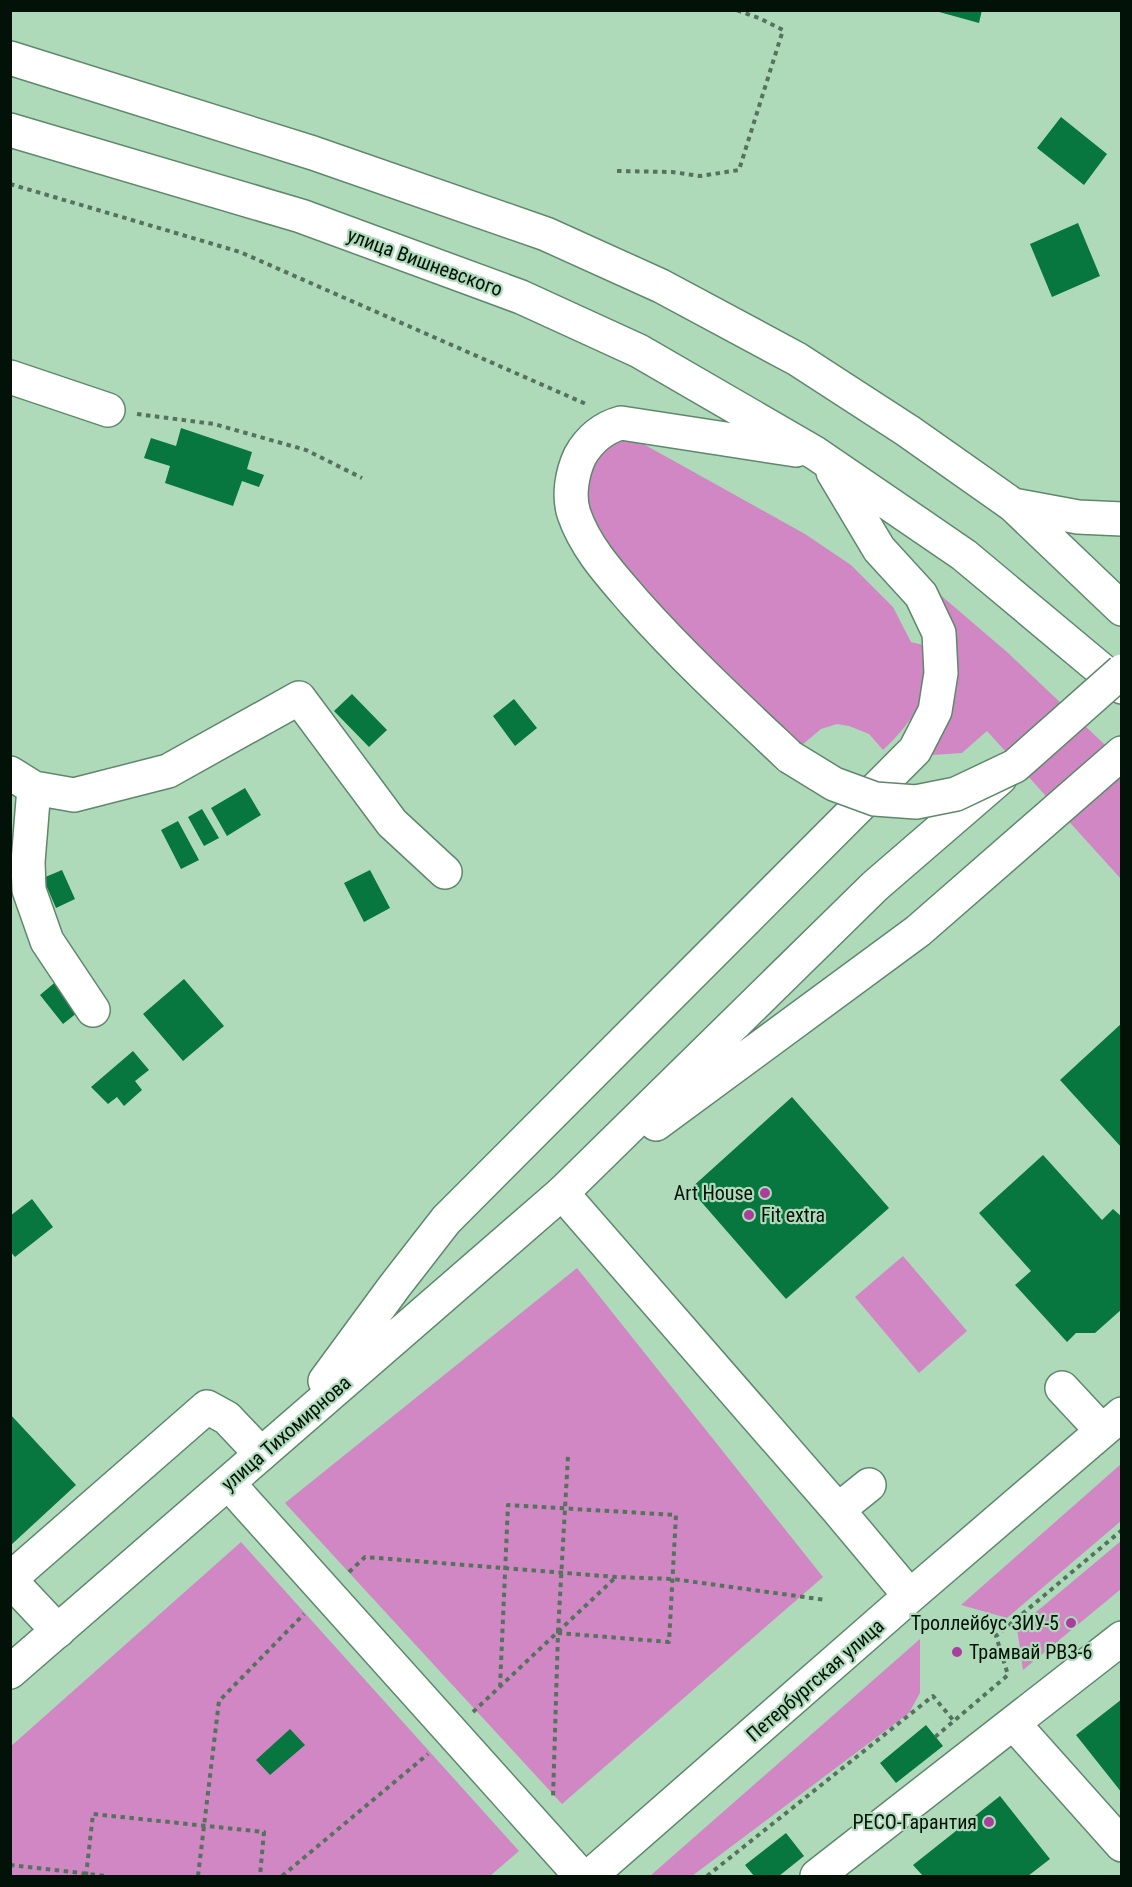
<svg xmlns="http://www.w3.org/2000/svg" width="1132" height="1887" font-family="'Roboto Condensed',sans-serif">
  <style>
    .green { fill: #d187c4 }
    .building { fill: #07763f }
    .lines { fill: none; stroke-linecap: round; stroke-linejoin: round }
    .minor-casing { stroke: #5f886b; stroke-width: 36 }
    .major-casing { stroke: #5f886b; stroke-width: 36 }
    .path { stroke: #55725d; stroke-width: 4; stroke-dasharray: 4.5 4.5; stroke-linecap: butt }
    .minor { stroke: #fff; stroke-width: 33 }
    .major { stroke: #fff; stroke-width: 33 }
    .major-bridge-casing { stroke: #5f886b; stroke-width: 36; stroke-linecap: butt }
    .major-bridge { stroke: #fff; stroke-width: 33 }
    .poi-dot { fill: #ab3e9d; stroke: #aedaba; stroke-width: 2 }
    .labels { text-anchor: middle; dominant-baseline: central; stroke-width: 4.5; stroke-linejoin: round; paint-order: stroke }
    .street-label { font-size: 20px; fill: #031208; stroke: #aedaba }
    .poi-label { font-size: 20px; fill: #031208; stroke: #aedaba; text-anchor: end }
  </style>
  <rect width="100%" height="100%" fill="#aedaba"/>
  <path class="green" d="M629 436 805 534 851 565 893 607 911 642 927 646C927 656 930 670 928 679 923 708 903 731 883 750L869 734 849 726 837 724 821 729 802 745C728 674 641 602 583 518L592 454Z
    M938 593 1007 652 1121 760V879L987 731 962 753 917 756Z
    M903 1256 967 1331 919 1373 855 1297Z
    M577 1268 823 1577 562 1804 285 1503Z
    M1121 1464V1521L1007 1618 961 1605Z
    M1121 1541V1589L1023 1670 1017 1628Z
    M241 1542 519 1851 490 1876H11L10 1747Z
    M920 1639V1693L909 1713 692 1876H650Z"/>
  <path class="building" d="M932 10H982L979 23Z
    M1061 117 1107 154 1084 185 1037 148Z
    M1078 223 1100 276 1052 297 1030 244Z
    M181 428 252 452 247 469 264 475 259 487 242 481 233 506 165 483 170 466 144 458 151 438 176 446Z
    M352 694 387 730 369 747 334 711Z
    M514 699 537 728 515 746 493 716Z
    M245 788 261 815 227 836 211 808Z
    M202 809 219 838 204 846 188 817Z
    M178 821 199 860 181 869 161 830Z
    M62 870 75 899 56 908 43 878Z
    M370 870 390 908 364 922 344 883Z
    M59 979 82 1009 63 1024 40 995Z
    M184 979 224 1026 183 1061 143 1014Z
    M1122 1023V1148L1060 1080Z
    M133 1051 149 1070 135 1081 142 1090 124 1106 117 1097 108 1104 91 1087Z
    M792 1097 889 1208 786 1299 690 1189Z
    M1043 1155 1102 1220 1113 1209 1122 1217V1309L1095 1333H1076L1067 1342 1015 1285 1031 1271 979 1213Z
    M32 1199 53 1227 15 1257 10 1251V1216Z
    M10 1414 76 1485 10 1546Z
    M1122 1699V1793L1076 1735Z
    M926 1725 943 1746 896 1783 880 1763Z
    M290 1729 305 1745 270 1775 256 1760Z
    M1000 1796 1050 1859 1028 1876H923L913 1865Z
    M786 1833 804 1856 779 1876H754L745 1865Z"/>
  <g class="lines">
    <g class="minor-casing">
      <path id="minor" d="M10 377 108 410
        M10 773 34 788 74 795 168 771 299 698 392 823 445 872
        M34 788 28 862 29 890 47 941 93 1010
        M562 1193 838 1510 910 1596
        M1062 1388 1102 1431
        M229 1484 581 1876
        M838 1510 869 1485
        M10 1579 207 1407 227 1418 261 1454
        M10 1580 58 1631
        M1013 1723 1122 1845
        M590 1876 910 1596 1122 1414
        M817 1876 1122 1638"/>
    </g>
    <g class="major-casing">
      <path id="major" d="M10 58 313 153 546 234 661 286 797 359 908 431 1013 505 1122 609
        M10 130 301 216 521 297 639 351 815 453 964 555 1122 687
        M1013 505 1078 517 1122 519
        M790 757C737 707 684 658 635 603 612 576 586 549 574 514 568 496 572 473 580 456 589 440 603 428 621 423L796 450
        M656 1124 918 931 1122 753
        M325 1381 394 1287 446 1220 915 750 935 711 941 673 939 633 921 595 879 549 833 472
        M10 1672 562 1193 875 886 1000 778"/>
    </g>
    <path class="path" d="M617 171 672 172 700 176 739 170 783 30 759 18 736 10
      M10 184 240 252 586 404
      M137 414 214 424 306 450 362 478
      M349 1572 365 1557 616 1577 673 1579 826 1600
      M558 1632 568 1456
      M500 1687 508 1505 676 1515 669 1642 558 1633 553 1798
      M473 1712 616 1577
      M935 1737 1008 1675 996 1636 1122 1530
      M10 1865 107 1876
      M86 1876 93 1814 264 1832 260 1876
      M198 1876 219 1701 304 1614
      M282 1876 428 1754
      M707 1876 933 1696 953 1720"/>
    <use href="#minor" class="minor"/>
    <use href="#major" class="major"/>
    <g class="major-bridge-casing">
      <path id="major-bridge" d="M790 757 834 784 875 799 916 802 956 794 1015 766 1122 671"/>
    </g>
    <use href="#major-bridge" class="major-bridge"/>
  </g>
  <g class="poi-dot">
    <circle cx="765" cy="1193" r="6"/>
    <circle cx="749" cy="1215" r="6"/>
    <circle cx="1071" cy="1623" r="6"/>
    <circle cx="957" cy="1652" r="6"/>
    <circle cx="989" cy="1822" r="6"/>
  </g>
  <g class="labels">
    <g class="street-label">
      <text transform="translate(425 262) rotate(20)">улица Вишневского</text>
      <text transform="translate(286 1433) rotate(-41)">улица Тихомирнова</text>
      <text transform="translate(815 1680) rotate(-41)">Петербургская улица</text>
    </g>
    <g class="poi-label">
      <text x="753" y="1193">Art House</text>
      <text x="761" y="1215" text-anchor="start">Fit extra</text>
      <text x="1059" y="1623">Троллейбус ЗИУ-5</text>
      <text x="969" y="1652" text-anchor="start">Трамвай РВЗ-6</text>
      <text x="977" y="1822">РЕСО-Гарантия</text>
    </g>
  </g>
  <rect width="1132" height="1887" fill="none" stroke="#031208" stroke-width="24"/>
</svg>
